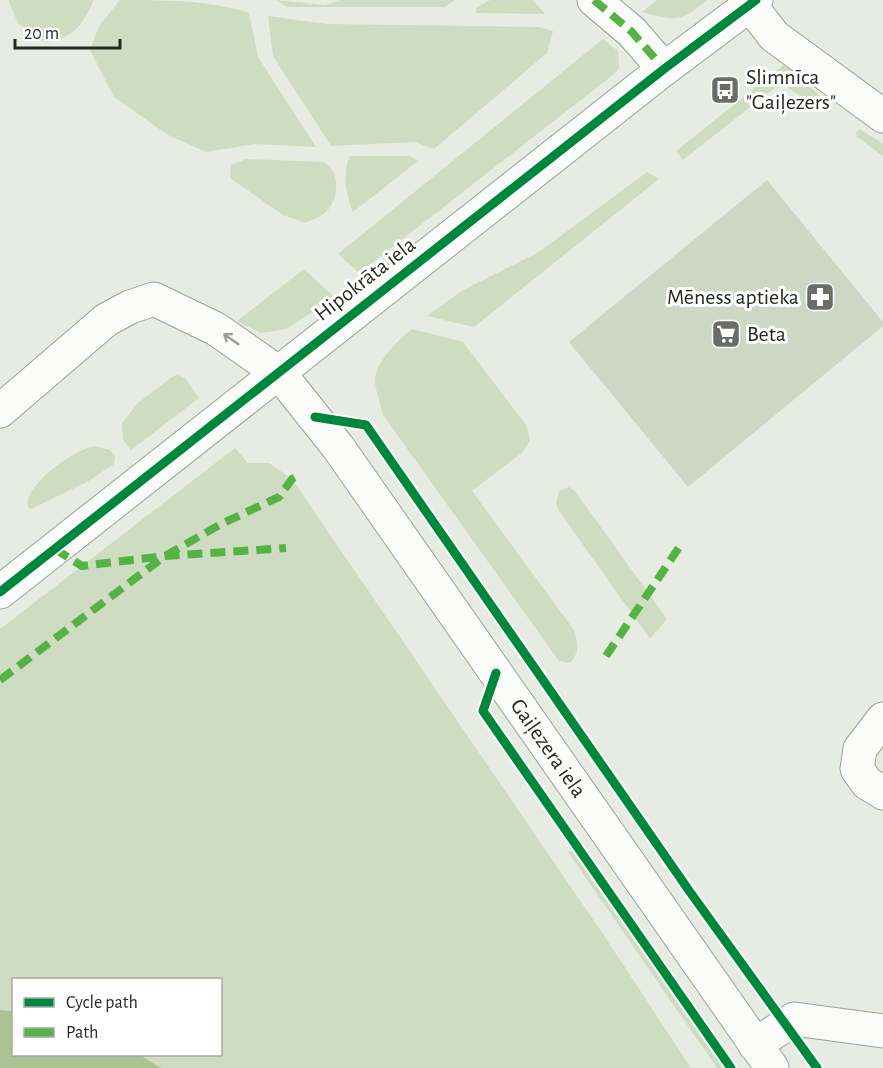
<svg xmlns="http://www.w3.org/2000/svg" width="883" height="1068" font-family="'Alegreya Sans',sans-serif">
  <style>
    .green { fill: #ceddc2 }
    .water { fill: #a9c393 }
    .building { fill: #cdd7c4 }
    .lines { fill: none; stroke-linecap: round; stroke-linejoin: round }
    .minor-casing { stroke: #9ca198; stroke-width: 35 }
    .minor { stroke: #fbfcfa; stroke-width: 33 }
    .quiet { stroke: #55b245; stroke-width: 8; stroke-dasharray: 15 8; stroke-linecap: butt }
    .cycleway-casing { stroke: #fff; stroke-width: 13 }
    .cycleway { stroke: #00873e; stroke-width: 9 }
    .oneway { stroke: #9b9d99 }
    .labels { text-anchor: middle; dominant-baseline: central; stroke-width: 6; stroke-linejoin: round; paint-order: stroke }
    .poi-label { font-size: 22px; fill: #252922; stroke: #fff; text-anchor: start }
    .street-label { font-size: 22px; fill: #252922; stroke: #fff }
  </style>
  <rect width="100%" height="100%" fill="#e6ece1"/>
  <path class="green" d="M8 0H94C82 26 75 36 46 43L18 23Z
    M120 0C162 0 212 0 249 13L258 57 316 147 254 144 206 152 168 135 114 97 90 50 99 26Z
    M276 0 324 5 343 0H455L445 7H287Z
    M490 0H533L545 14 476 13V8Z
    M657 0H707C680 23 676 21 642 12Z
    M268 16 327 24 539 27 553 31 547 53 434 149 414 142 331 146 273 56Z
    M603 39 618 51 619 68 613 75 359 273 338 254Z
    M785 64 830 105V112H824L781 83 683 160 676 151Z
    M860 129 883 144V156L857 137 856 132Z
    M350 156H409L418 161 353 212C346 195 342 172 350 156Z
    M246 159 324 162C341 172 339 199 326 212 321 217 311 220 305 223L283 215 230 178 231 165Z
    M647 172 659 179 474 327 427 316 463 290 539 252Z
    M304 269 334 297 287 329 261 333 237 321Z
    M412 329 463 342 526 425 530 440 523 452 472 491 574 630C578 644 580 652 570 663L559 661 383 415C381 405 376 393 375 382 374 363 398 340 412 329Z
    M178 375 185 378 199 398 131 450 123 440 122 423 138 403 172 377Z
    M95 446 110 450 115 456 114 464 87 482 31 509 28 507C23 485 75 449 95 446Z
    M235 448 248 463H269L292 479 605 937 691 1068H161L140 1055 220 1054V980H14L13 1011 0 1010V629Z
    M569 487 575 491 667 619 650 639 559 511 556 504 559 491Z
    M572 851 723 1068H717L568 852Z"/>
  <path class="water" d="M0 1010 13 1011 14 1054 140 1055 161 1068H0Z"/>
  <path class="building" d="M767 180 883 322V326L688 487 569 342Z"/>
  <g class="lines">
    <g class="minor-casing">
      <g id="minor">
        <path d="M594 0 632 32 664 69"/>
        <path d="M750 5 774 36 883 116"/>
        <path id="s1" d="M0 411 106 320 130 307 154 299 216 329 279 373 338 447 772 1068"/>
        <path d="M0 592 664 69 756 0"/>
        <path d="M883 719 860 749 857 769 867 783 883 793"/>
        <path d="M755 1045 794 1019 883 1031"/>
      </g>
    </g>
    <use href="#minor" class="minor"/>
    <path class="quiet" d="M594 0 632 32 664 69
      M55 549 82 566 165 556 286 548
      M606 656 682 543
      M0 680 165 556 221 524 279 497 292 479 301 474"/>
    <g class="cycleway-casing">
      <path id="cycleway" d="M315 417 366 425 690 892 817 1068
        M0 592 664 69 756 0
        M496 673 483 711 731 1068"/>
    </g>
    <use href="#cycleway" class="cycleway"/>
  </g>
  <defs><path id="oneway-shaft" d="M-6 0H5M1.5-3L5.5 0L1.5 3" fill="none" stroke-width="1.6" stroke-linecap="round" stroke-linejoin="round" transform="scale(1.5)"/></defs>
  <use class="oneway" href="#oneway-shaft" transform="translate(231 339) rotate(-145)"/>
  <defs>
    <g id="bus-square" transform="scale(1.5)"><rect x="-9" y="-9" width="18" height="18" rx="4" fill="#696d65" stroke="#fff"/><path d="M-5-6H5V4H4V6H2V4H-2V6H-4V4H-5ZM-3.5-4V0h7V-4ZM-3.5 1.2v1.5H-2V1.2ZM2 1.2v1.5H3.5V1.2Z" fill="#fff"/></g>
    <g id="pharmacy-square" transform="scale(1.5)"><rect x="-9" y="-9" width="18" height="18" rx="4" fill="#696d65" stroke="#fff"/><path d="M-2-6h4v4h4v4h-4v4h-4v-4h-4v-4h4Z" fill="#fff"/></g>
    <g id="supermarket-square" transform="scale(1.5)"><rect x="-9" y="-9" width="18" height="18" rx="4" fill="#696d65" stroke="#fff"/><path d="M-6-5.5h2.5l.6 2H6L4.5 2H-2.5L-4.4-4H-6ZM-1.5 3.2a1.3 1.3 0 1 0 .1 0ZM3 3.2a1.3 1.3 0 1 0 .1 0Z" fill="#fff"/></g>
  </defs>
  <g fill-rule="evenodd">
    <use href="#bus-square" x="725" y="90"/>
    <use href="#pharmacy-square" x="820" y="297"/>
    <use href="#supermarket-square" x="726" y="334"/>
  </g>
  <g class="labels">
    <g class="poi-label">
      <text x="746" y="77">Slimnīca<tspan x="746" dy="25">"Gaiļezers"</tspan></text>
      <text x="799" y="297" text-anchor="end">Mēness aptieka</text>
      <text x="747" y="334">Beta</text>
    </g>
    <g class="street-label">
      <text transform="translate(365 279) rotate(-38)">Hipokrāta iela</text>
      <text stroke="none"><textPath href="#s1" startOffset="800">Gaiļezera iela</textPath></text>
    </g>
  </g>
  <rect x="12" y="978" width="210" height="78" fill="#ffffff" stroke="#a8a9a7" stroke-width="1.5"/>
  <rect x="24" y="998" width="30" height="9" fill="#00873e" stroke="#a8a9a7" stroke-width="1.5"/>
  <text x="66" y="1008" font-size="18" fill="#252922">Cycle path</text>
  <rect x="24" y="1028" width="30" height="9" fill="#55b245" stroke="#a8a9a7" stroke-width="1.5"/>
  <text x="66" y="1038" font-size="18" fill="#252922">Path</text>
  <path d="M15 39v9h105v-9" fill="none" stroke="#252922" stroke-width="3"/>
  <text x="24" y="39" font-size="18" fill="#252922" stroke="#ffffff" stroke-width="4.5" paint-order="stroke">20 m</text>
</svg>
